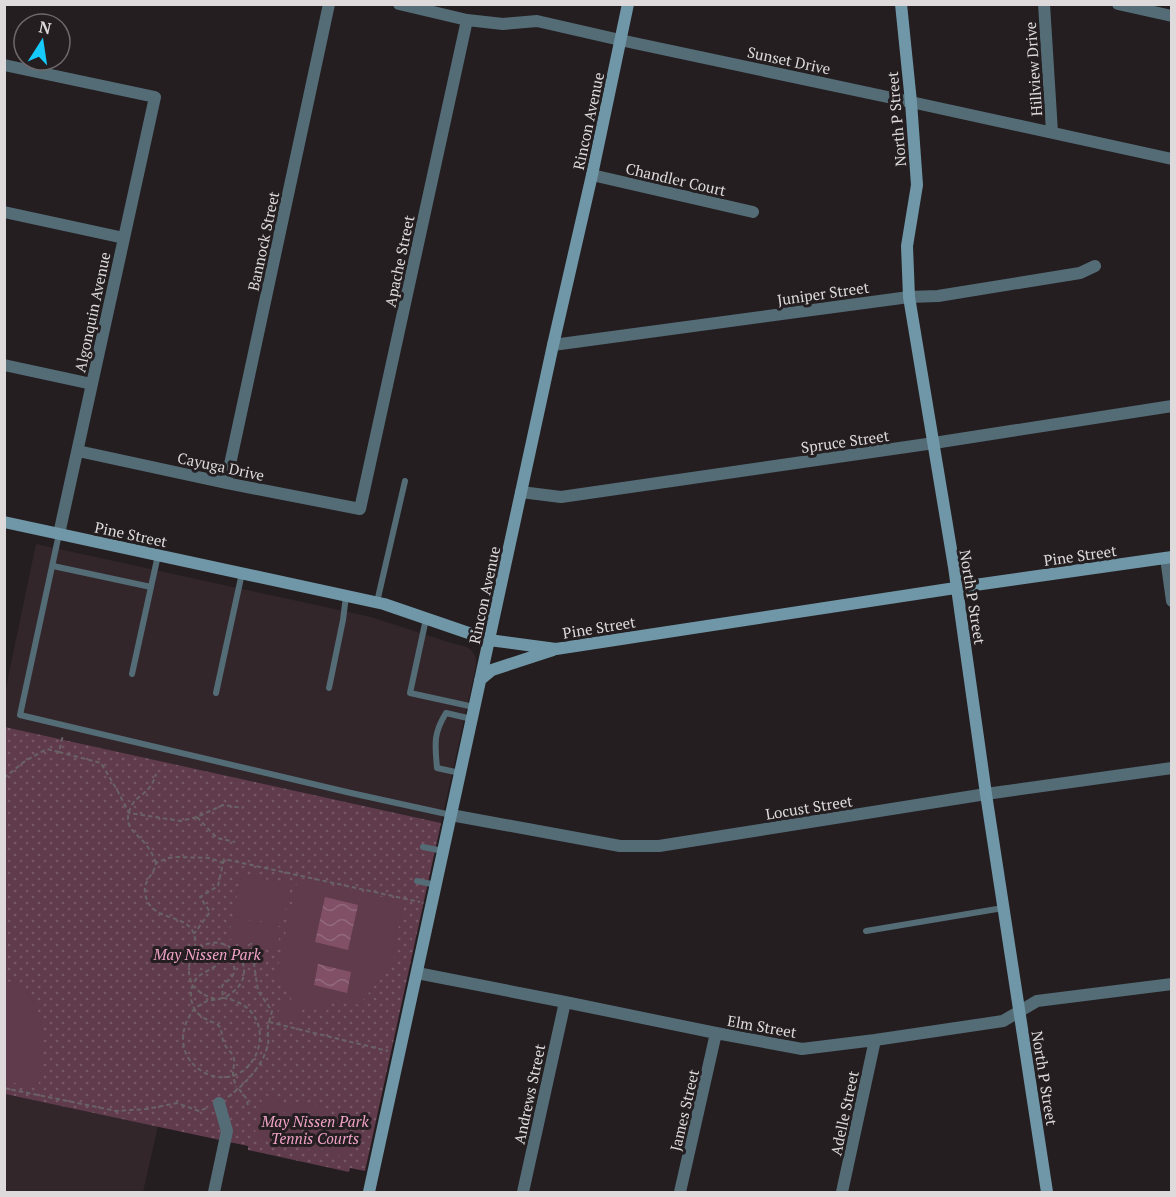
<svg xmlns="http://www.w3.org/2000/svg" width="1176" height="1197" font-family="'PT Serif',serif">
  <style>
    .built { fill: #32262b }
    .grass { fill: url(#grass-dots) }
    .pitch { fill: #603b4c }
    .water { fill: url(#water-waves) }
    .lines { fill: none; stroke-linecap: round; stroke-linejoin: round }
    .path { stroke: #686365; stroke-width: 2; stroke-dasharray: 4.5 3; stroke-linecap: butt }
    .lane { stroke: #546c76; stroke-width: 6 }
    .street { stroke: #546c76; stroke-width: 12 }
    .secondary { stroke: #7097a7; stroke-width: 12 }
    .labels { text-anchor: middle; dominant-baseline: central; stroke-width: 6; stroke-linejoin: round; paint-order: stroke }
    .street-label { font-size: 15px; fill: #dedadb; stroke: #241e21 }
    .park-label { font-size: 15px; font-style: italic; fill: #f1a3c7; stroke: #241e21 }
  </style>
  <defs>
    <pattern id="grass-dots" width="8" height="8" patternUnits="userSpaceOnUse" patternTransform="scale(1.5)"><rect width="8" height="8" fill="#603b4c"/><path d="M2 2h.1M6 6h.1" fill="none" stroke="#765765" stroke-width="1.8" stroke-linecap="round"/></pattern>
    <pattern id="water-waves" width="16" height="10" patternUnits="userSpaceOnUse" patternTransform="scale(1.5)"><rect width="16" height="10" fill="#815067"/><path d="M0 5q4-4 8 0t8 0" fill="none" stroke="#92697c"/></pattern>
  </defs>
  <rect width="100%" height="100%" fill="#241e21"/>
  <path class="built" d="M36 544 371 617 448 642 467 647 472 651 476 658V666L441 823 5 727V692Z
    M5 1094 158 1126 143 1192H5Z"/>
  <path class="grass" d="M5 727 441 823 365 1171 350 1168 349 1172 248 1150V1146L5 1094Z"/>
  <path class="pitch" d="M242 874 291 885 282 926 233 915Z
    M298 878 404 902 393 952 394 956V962L389 971 380 979 359 1005 330 998 326 1012 303 1007 299 1023 277 1019 281 1003 290 1004 293 989 274 984Z
    M233 917 281 927 277 950 234 941 228 938Z
    M5 980C52 996 45 1048 38 1088L5 1081Z
    M263 1095 283 1099 273 1141 254 1137Z
    M287 1100 307 1104 297 1147 278 1142Z
    M311 1105 330 1110 321 1152 302 1148Z
    M335 1111 354 1115 345 1157 326 1153Z"/>
  <path class="water" d="M325 897 358 905 348 950 315 942Z
    M318 964 351 972 347 993 314 985Z"/>
  <g class="lines">
    <path class="path" d="M59 752 101 763 116 788 129 813 181 821 197 817 223 805 243 808
      M4 778 25 761 47 749 59 752 63 735
      M197 817 217 838 235 842
      M156 863C154 857 151 851 147 846 138 833 121 828 131 807 134 799 142 796 147 790 152 786 154 780 156 774
      M223 863 224 859 420 902
      M171 958C178 953 186 951 194 954 204 905 151 930 145 893 143 880 155 874 156 863L168 858 178 857 210 858 223 863 218 886 200 897 210 912 194 934
      M215 999 202 994 193 986C188 976 187 965 193 955 220 918 274 974 223 998 286 1007 260 1095 207 1074 197 1069 189 1062 185 1051 180 1036 185 1020 195 1008L207 1001 223 998 222 986C225 982 230 980 233 975 238 965 229 959 220 958 218 973 194 968 191 992 190 1003 195 1014 206 1019 209 1022 215 1022 218 1025 223 1030 221 1037 224 1043 226 1049 233 1052 234 1059 235 1063 233 1068 233 1073 233 1078 235 1082 236 1087
      M269 1022 388 1051
      M4 1088 116 1111 147 1109 177 1103 199 1111 207 1108
      M239 1089 246 1098 248 1105
      M228 1097C244 1085 264 1065 268 1044 269 1038 267 1031 268 1025 269 1021 271 1016 272 1011L258 991 251 943"/>
    <path class="lane" d="M59 534 20 715 351 793 451 815
      M53 566 151 587
      M377 602 405 481
      M426 619 410 693 474 707
      M132 674 158 555
      M329 688 343 620 346 596
      M216 693 242 573
      M460 773 437 768C435 744 433 734 446 713L472 719
      M423 847 443 851
      M417 881 436 885
      M866 931 1003 908"/>
    <path class="street" d="M399 4 467 20 503 24 537 21 620 40 911 102 1172 159
      M1044 4 1052 132
      M1118 4 1172 16
      M4 65 155 97 59 534
      M592 175 753 212
      M4 212 124 238
      M553 345 909 297 938 296 1080 273 1095 266
      M4 365 92 384
      M78 451 226 483 360 509 467 20
      M226 483 329 4
      M521 492 561 497 934 443 1172 406
      M1166 558 1172 601
      M451 815 620 846H659L986 794 1172 768
      M417 973 565 1002 716 1033 802 1049 875 1040 1003 1021 1037 1001 1172 984
      M214 1192 227 1131 219 1103
      M523 1192 565 1002
      M680 1192 716 1033
      M842 1192 875 1040"/>
    <path class="secondary" d="M901 4 911 102 917 185 907 246 909 297 954 567 986 794 1047 1192
      M4 522 384 604 489 640 556 649 975 585 1172 557
      M480 680 492 670 553 650
      M369 1192 553 345 592 175 628 4"/>
  </g>
  <g class="labels">
    <g class="street-label">
      <text transform="translate(789 60) rotate(12)">Sunset Drive</text>
      <text transform="translate(1033 69) rotate(-94)">Hillview Drive</text>
      <text transform="translate(896 119) rotate(-95)">North P Street</text>
      <text transform="translate(588 121) rotate(-78)">Rincon Avenue</text>
      <text transform="translate(676 179) rotate(13)">Chandler Court</text>
      <text transform="translate(263 241) rotate(-78)">Bannock Street</text>
      <text transform="translate(399 261) rotate(-78)">Apache Street</text>
      <text transform="translate(823 293) rotate(-8)">Juniper Street</text>
      <text transform="translate(92 312) rotate(-78)">Algonquin Avenue</text>
      <text transform="translate(845 441) rotate(-8)">Spruce Street</text>
      <text transform="translate(221 466) rotate(12)">Cayuga Drive</text>
      <text transform="translate(131 534) rotate(12)">Pine Street</text>
      <text transform="translate(1080 555) rotate(-8)">Pine Street</text>
      <text transform="translate(484 595) rotate(-78)">Rincon Avenue</text>
      <text transform="translate(973 597) rotate(81)">North P Street</text>
      <text transform="translate(599 627) rotate(-9)">Pine Street</text>
      <text transform="translate(809 807) rotate(-9)">Locust Street</text>
      <text transform="translate(762 1026) rotate(10)">Elm Street</text>
      <text transform="translate(1045 1078) rotate(81)">North P Street</text>
      <text transform="translate(529 1094) rotate(-78)">Andrews Street</text>
      <text transform="translate(684 1110) rotate(-77)">James Street</text>
      <text transform="translate(844 1113) rotate(-78)">Adelle Street</text>
    </g>
    <g class="park-label">
      <text x="207" y="954">May Nissen Park</text>
      <text x="315" y="1121">May Nissen Park<tspan x="315" dy="17">Tennis Courts</tspan></text>
    </g>
  </g>
  <rect width="1176" height="1197" fill="none" stroke="#dedadb" stroke-width="12"/>
  <g transform="translate(42 42) rotate(12)"><circle r="28" fill="#241e21" stroke="#6e696b" stroke-width="1.5"/>
  <path d="M0-4.5L10 22L0 15L-10 22Z" fill="#16cafb"/>
  <text y="-9" font-size="16" font-weight="bold" text-anchor="middle" fill="#dedadb">N</text>
  </g>
</svg>
